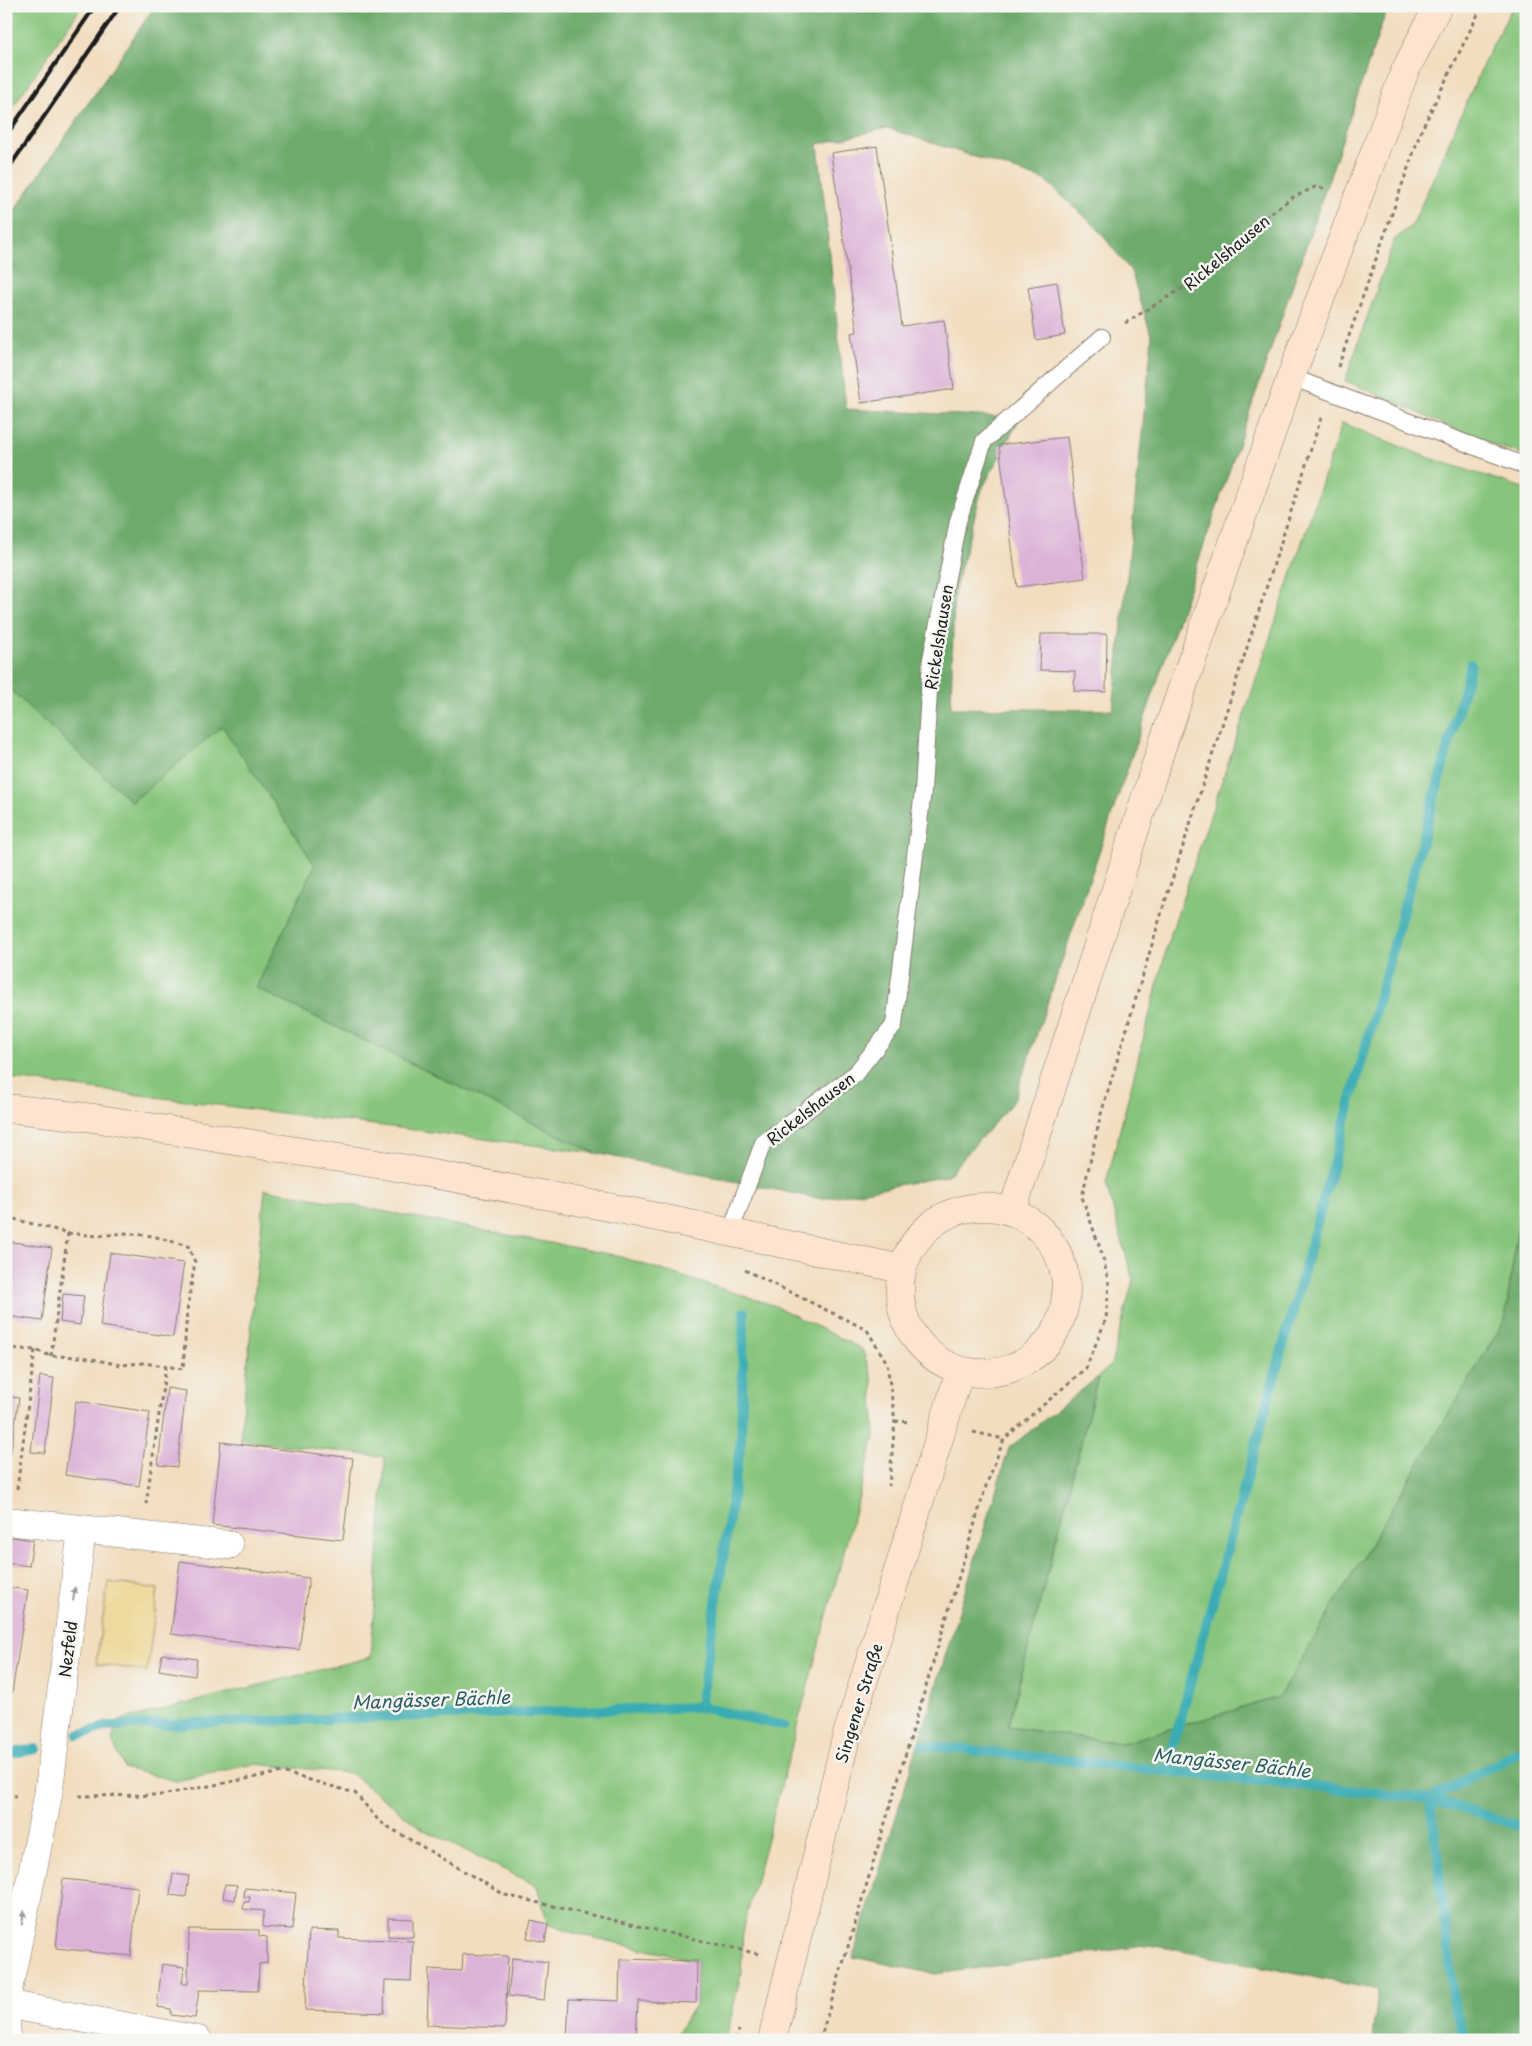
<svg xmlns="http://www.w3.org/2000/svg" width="1532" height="2046" font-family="'Playpen Sans',sans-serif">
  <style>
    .green { fill: #87c57c; stroke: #52704c }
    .forest { fill: #6daa6c; stroke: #446344; fill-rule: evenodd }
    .sand { fill: #eeda9e; stroke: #857b5d }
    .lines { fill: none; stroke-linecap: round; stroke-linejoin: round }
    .stream { stroke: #39abb3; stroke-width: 10 }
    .building { fill: #dcb2d7 }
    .lane-casing { stroke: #877c6e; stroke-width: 18 }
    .street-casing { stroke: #877c6e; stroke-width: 29 }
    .secondary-casing { stroke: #877c6e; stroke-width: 29 }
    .path { stroke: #877c6e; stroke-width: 3; stroke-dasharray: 4 4; stroke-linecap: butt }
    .lane { stroke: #fff; stroke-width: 16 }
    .street { stroke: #fff; stroke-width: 28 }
    .secondary { stroke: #fde4d0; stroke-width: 28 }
    .rail { stroke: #1c1c1c; stroke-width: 4 }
    .oneway { fill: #999 }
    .labels { text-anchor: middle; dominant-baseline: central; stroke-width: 5; stroke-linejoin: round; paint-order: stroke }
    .street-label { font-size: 16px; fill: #1c1c1c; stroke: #f6f6f2 }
    .water-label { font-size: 18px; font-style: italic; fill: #295c60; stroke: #f6f6f2 }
  </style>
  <rect width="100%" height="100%" fill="#f6f6f2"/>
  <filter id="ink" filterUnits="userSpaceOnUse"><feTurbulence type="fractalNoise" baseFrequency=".02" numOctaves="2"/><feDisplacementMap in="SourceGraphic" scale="10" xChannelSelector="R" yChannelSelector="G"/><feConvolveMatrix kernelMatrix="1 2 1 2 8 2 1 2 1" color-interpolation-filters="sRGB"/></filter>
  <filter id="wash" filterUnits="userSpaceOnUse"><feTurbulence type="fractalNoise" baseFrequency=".0096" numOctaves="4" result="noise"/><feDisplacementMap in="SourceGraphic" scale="20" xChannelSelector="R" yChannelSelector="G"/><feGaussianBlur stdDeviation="1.12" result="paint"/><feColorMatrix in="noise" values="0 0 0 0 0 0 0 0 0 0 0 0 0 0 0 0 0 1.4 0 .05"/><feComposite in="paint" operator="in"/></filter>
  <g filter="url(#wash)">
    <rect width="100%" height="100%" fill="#f2ddbf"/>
    <path class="green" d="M6 6H82L6 117Z
      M1513 6H1526V455C1462 438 1406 404 1345 381L1394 240 1413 224 1486 58Z
      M1342 423 1424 456 1526 489V1167L1505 1320 1279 1697 1122 1743 1008 1727 1098 1377 1111 1365 1133 1280 1106 1184 1169 939Z
      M6 686 132 802 222 725 315 865 256 988 595 1153 6 1078Z
      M265 1189 614 1255 773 1305 862 1349 872 1376 875 1436 743 1928 741 1973 726 2040H673L696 2003 697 1961 573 1933 548 1924 537 1886 422 1829 350 1773 254 1764 176 1781 124 1768 112 1740 117 1721 371 1657 385 1457 240 1440Z"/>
    <path class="forest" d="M155 6H1388L1014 1101 947 1176 821 1199 595 1153 256 988 315 865 222 726 132 802 6 686V223ZM887 128 1045 180 1096 227 1131 271 1152 338 1113 710 951 708 954 593 982 489 1020 418 846 409 818 144Z
      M1526 1167V2040H1373L1378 1990 1151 1945 935 1974 853 1957 1009 1448 1098 1377 1008 1727 1122 1743 1279 1697 1505 1320Z"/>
    <path class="sand" d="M108 1582 158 1589 147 1671 96 1664Z"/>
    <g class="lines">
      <path class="stream" d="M700 1707 741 1441 744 1312
        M78 1735 108 1726 700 1707 784 1726
        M922 1745 1431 1799 1526 1747
        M6 1754 36 1749
        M1166 1771 1471 664
        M1466 2040 1455 2013 1431 1799 1526 1828"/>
    </g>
    <g id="blocks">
      <path class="building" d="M877 146 902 326 944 320 954 389 861 403 851 333 857 332 831 153Z
        M1057 282 1065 335 1036 340 1028 287Z
        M1067 437 1085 578 1017 587 999 445Z
        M1041 634H1107L1106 692 1074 691 1075 671 1040 670Z
        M6 1241 52 1248 42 1321 6 1316Z
        M110 1253 184 1263 173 1337 100 1326Z
        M63 1294 84 1296 80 1325 60 1322Z
        M40 1376 54 1378 45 1453 31 1452Z
        M167 1388 186 1391 177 1467 158 1465Z
        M6 1396 19 1398 8 1470H6Z
        M76 1401 150 1412 139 1486 65 1475Z
        M221 1442 353 1458 343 1540 212 1525Z
        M6 1536 33 1540 29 1566 6 1563Z
        M180 1561 309 1578 299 1650 171 1634Z
        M6 1587 28 1590 12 1693 6 1692Z
        M162 1654 197 1659 195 1676 159 1670Z
        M173 1874 189 1876 186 1897 170 1895Z
        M63 1879 138 1887 131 1956 56 1948Z
        M225 1884 237 1885 235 1900 223 1898Z
        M245 1888 296 1893 292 1929 263 1927 264 1911 243 1909 244 1902H249L250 1897H244Z
        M388 1918 413 1919V1937L388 1936Z
        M531 1920 548 1924 545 1942 527 1938Z
        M189 1929 259 1930V1936L267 1937V1963L259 1964 258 1991 199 1990 195 2018 171 2015V2009L157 2007 162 1964 184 1967 182 1984H188Z
        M309 1930 339 1931V1938L413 1941 411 1981 385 1980 384 2013 305 2010Z
        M463 1954 508 1956 505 2028 427 2025 429 1969 462 1971Z
        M512 1958 548 1962 544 2000 508 1996Z
        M620 1959 697 1961 696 2003 638 2001 636 2040H567L569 1999 619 2001Z"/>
    </g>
  </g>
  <g filter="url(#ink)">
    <use href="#blocks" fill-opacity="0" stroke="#877c6e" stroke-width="1"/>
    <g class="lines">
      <g class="lane-casing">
        <path id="lane" d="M1291 377 1526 466
          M730 1233 763 1143 855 1074 894 1025 923 791 931 659 958 521 984 441 1102 337"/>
      </g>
      <g class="street-casing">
        <path id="street" d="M6 1521 229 1545
          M6 2000 48 1796 82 1530
          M6 2004 198 2040
          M6 2019 7 2040"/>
      </g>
      <g class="secondary-casing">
        <path id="secondary" d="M6 1108 94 1118 401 1168 619 1209 902 1269
          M900 1290a83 83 0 1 1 166 0a83 83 0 1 1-166 0Z
          M1012 1212 1161 749 1291 377 1405 71 1438 6
          M772 2040 846 1738 960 1371"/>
      </g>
      <path class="path" d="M1125 323 1191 283 1232 243 1290 199 1315 187 1328 189
        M1338 367 1421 131 1482 6
        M6 1217 68 1233 98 1236 125 1233 153 1236 188 1246 195 1262 187 1311 183 1369 166 1366 146 1504
        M745 1270 867 1330 887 1363 895 1421 889 1486
        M6 1348 35 1350 51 1356 83 1357 120 1365 143 1363 166 1366
        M51 1356 68 1233
        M895 1421 910 1422
        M973 1432 1004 1439
        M17 1489 35 1350
        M6 1795 16 1796
        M79 1796 161 1795 282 1772 355 1793 380 1822 505 1895 759 1954
        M736 2040 739 2030
        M820 2040 986 1486 1004 1439 1086 1368 1106 1319 1109 1284 1102 1254 1082 1197 1101 1114 1163 908 1322 415"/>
      <use href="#lane" class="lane"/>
      <use href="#street" class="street"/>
      <use href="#secondary" class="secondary"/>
      <path class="rail" d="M6 136 95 6
        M6 172 120 6"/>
    </g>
    <defs><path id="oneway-solid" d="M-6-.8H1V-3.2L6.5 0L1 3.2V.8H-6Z" transform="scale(1.25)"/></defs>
    <g class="oneway">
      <use href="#oneway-solid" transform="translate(74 1594) rotate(-83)"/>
      <use href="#oneway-solid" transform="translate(23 1918) rotate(-79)"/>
    </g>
  </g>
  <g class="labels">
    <g class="street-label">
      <text transform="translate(1226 252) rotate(-40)">Rickelshausen</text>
      <text transform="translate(938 637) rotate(-81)">Rickelshausen</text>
      <text transform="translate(810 1108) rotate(-38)">Rickelshausen</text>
      <text transform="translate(67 1649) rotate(-83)">Nezfeld</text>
      <text transform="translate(858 1703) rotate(-73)">Singener Straße</text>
    </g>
    <g class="water-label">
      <text transform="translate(431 1699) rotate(-2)">Mangässer Bächle</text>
      <text transform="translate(1232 1762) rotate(6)">Mangässer Bächle</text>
    </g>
  </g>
  <rect width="1532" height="2046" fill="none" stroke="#f6f6f2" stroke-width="25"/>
</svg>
